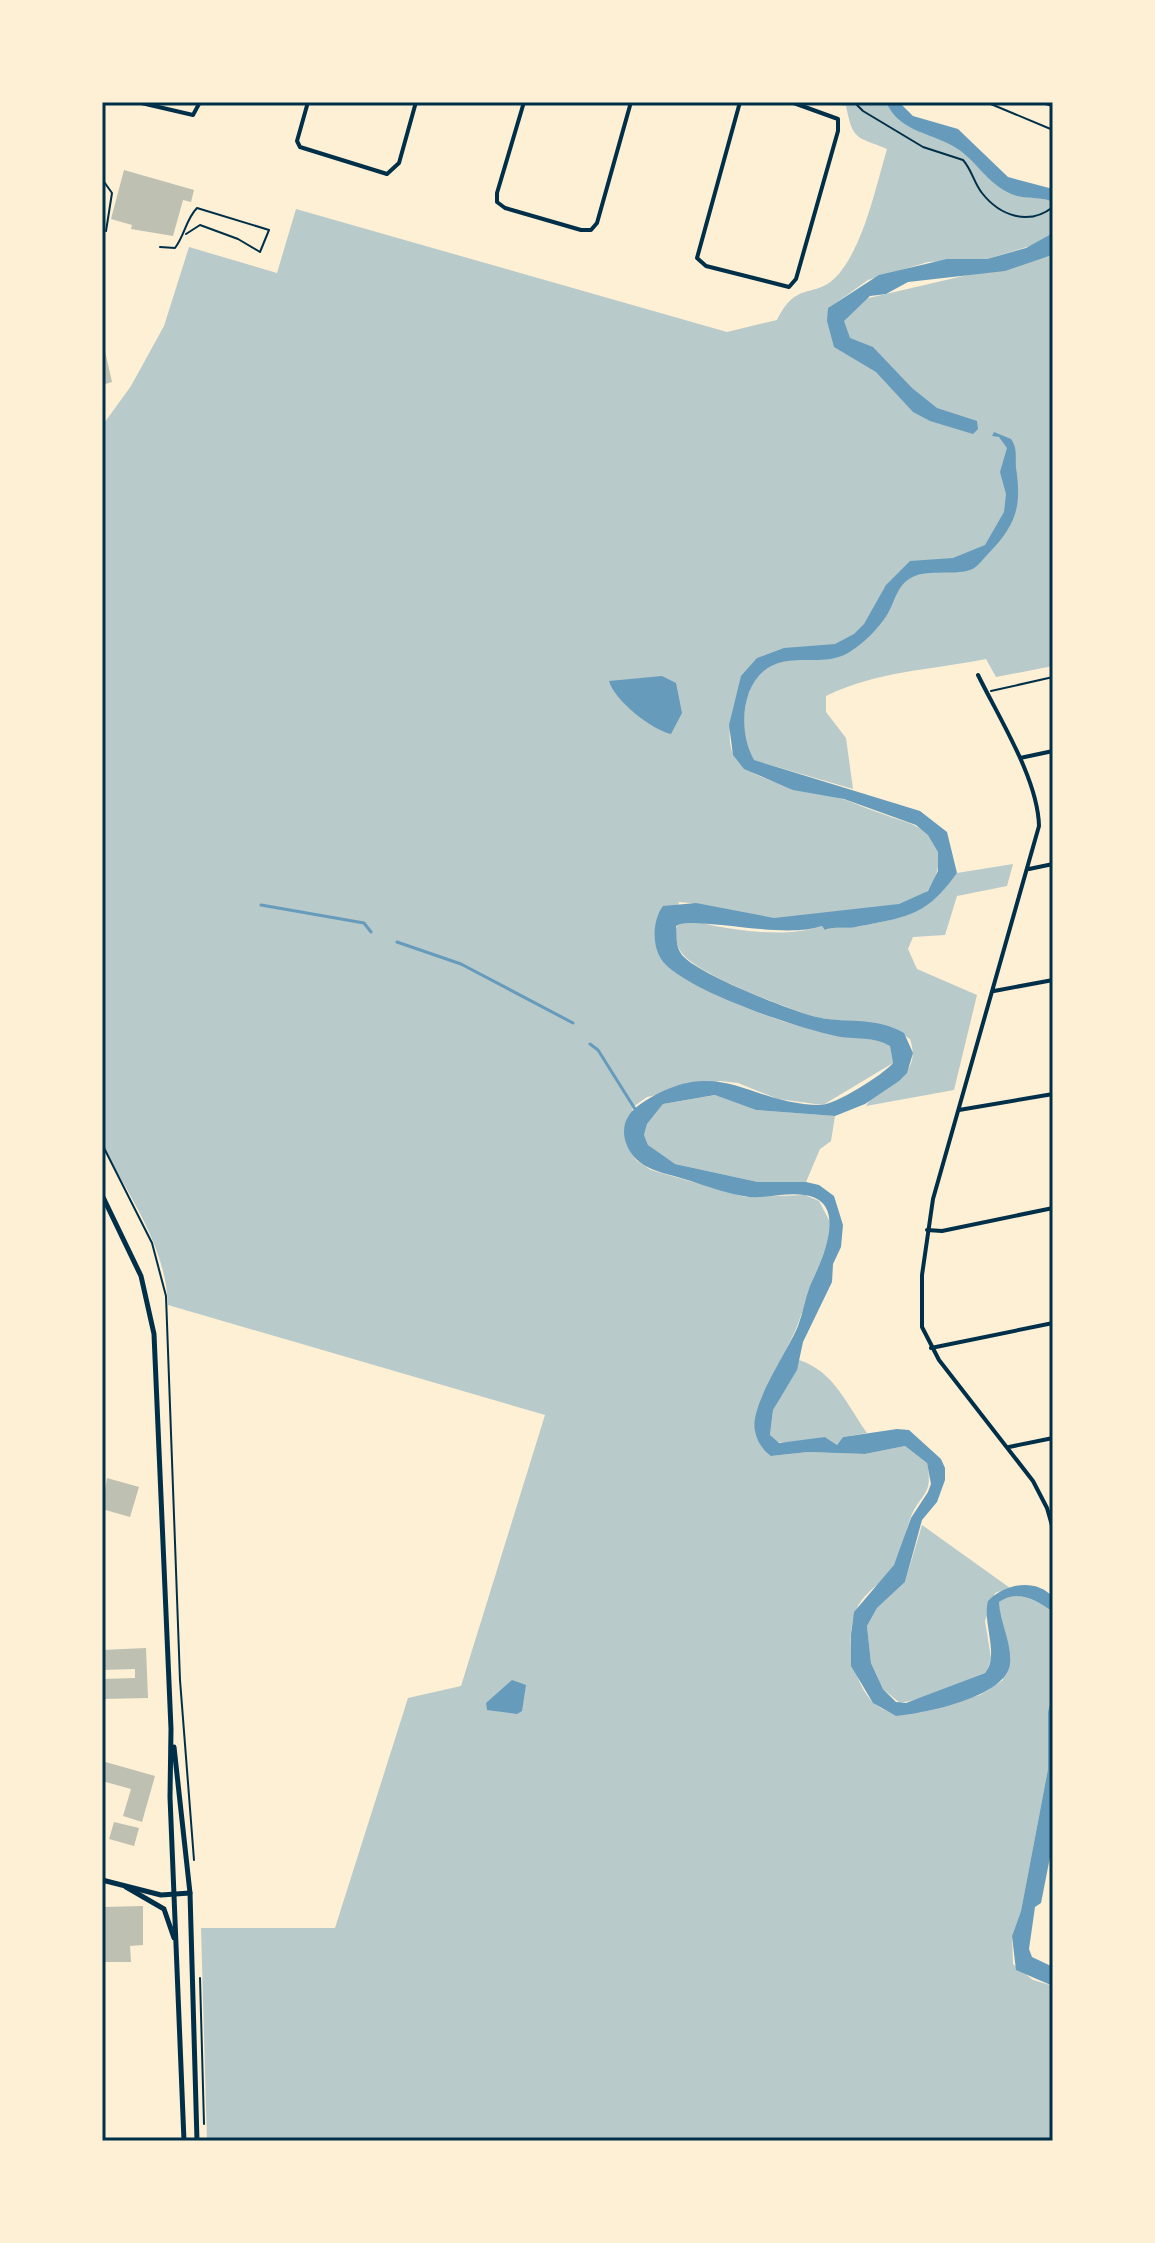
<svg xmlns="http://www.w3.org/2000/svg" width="1155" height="2243" font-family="'Work Sans',sans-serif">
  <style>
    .green { fill: #b9caca }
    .water { fill: #669bbc }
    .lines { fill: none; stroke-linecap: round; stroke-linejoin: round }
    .stream { stroke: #669bbc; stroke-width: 3 }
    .building { fill: #bec0b2 }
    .path { stroke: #003049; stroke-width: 2 }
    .service { stroke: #003049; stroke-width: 2 }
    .minor { stroke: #003049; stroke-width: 4 }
    .tertiary { stroke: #003049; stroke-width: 5 }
    .secondary { stroke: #003049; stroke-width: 5 }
    .trunk { stroke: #003049; stroke-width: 6 }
    .neatline { fill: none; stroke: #003049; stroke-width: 3 }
  </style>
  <rect width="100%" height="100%" fill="#fdf0d5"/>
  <path class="green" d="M823 102H886C901 131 927 130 953 145 973 157 985 179 1005 191 1022 201 1041 195 1053 202V233L1037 244 987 259 928 262 868 280 830 307 1053 255V666L996 677 986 659C931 670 877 671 826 696V712L846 738 853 789 753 760C743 741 737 710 750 691L737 698C731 714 725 742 735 757 754 786 816 789 846 800 861 806 876 812 891 817 910 823 932 829 938 851 941 864 935 887 923 895 900 911 805 919 775 918 742 917 711 904 679 902L664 963C712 998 771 1020 829 1034 849 1039 871 1036 890 1045L893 1063 823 1105 778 1099 738 1083 720 1081 647 1097 633 1107 626 1143 636 1160 651 1170 745 1197 805 1195 819 1201 830 1222 831 1233 796 1329 761 1402 771 1456 808 1452 865 1454 905 1446 927 1463C934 1497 920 1492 910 1519 905 1534 902 1550 894 1565 886 1581 870 1588 861 1601 842 1628 851 1683 875 1704 881 1709 890 1712 897 1716L980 1695 1003 1680 999 1602C1016 1589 1037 1600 1053 1612L1048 1769 1021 1911 1012 1936 1013 1964 1033 1980 1053 1986V2141H207L201 1928H335L408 1698 461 1686 545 1415 168 1305C166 1249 132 1200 106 1152L102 1136V426L131 386 164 326 189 247 277 273 296 209 727 332 777 320C797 280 813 299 835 278 863 250 876 186 887 149 856 136 853 141 846 106Z
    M1013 864 1007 886 957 896 945 935 913 937 908 949 917 969 977 995 954 1090 866 1106C880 1082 924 1080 910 1039 876 1015 846 1026 809 1015 782 1006 696 974 681 952 675 943 675 933 677 923 691 919 701 923 715 926 749 932 789 937 822 926L826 930C835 926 846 929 856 927 905 917 926 917 957 873Z
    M716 1095 756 1110 835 1116 831 1141 820 1149 806 1182H758L675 1164 661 1156 648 1145 644 1135 647 1124 663 1104Z
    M799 1360C834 1371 847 1405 867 1433L843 1437 837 1445 825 1437 794 1443 775 1442 770 1435 773 1410Z
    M922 1525 1010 1588 995 1593 985 1621 991 1658 987 1672 919 1699 900 1703 883 1689 871 1663 867 1626 877 1608 905 1582Z"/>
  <path class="water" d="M886 102H899L913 116 958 129 1008 177 1053 189V202C1042 196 1025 200 1011 194 986 183 975 158 953 146 928 132 899 131 886 102Z
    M1053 233 1052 255 1005 271 908 282 886 294 870 296 844 321 850 338 873 347 912 388 937 408 977 421 978 429 973 434 930 421 913 412 876 372 834 347 827 321 828 308 879 275 947 259H987L1026 248Z
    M994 432 1011 439C1018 449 1015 457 1016 468 1022 507 1016 525 988 554 982 560 977 568 970 570 952 576 925 568 909 579 896 588 895 602 887 615 878 629 863 644 848 653 828 664 809 658 788 661 742 666 735 727 754 760L920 811 947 832 957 873C926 917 906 917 856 927 846 929 834 926 825 930L822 926C784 940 690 915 676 926 677 936 675 946 682 955 698 974 783 1007 809 1015 841 1025 874 1015 904 1033L913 1053 907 1073 899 1081 865 1104 835 1116 756 1110 715 1095 663 1104 647 1124 644 1135 648 1145 675 1164 758 1182H806L819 1185 834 1196 843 1225 841 1247 833 1264 832 1282 803 1342 797 1370 773 1410 770 1435 779 1443 825 1437 837 1445 843 1437 897 1429 909 1430 941 1459 945 1468V1480L937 1502 922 1520 905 1582 877 1608 867 1626 871 1663 883 1689 896 1702 906 1703 985 1673C1000 1655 982 1623 988 1601 1005 1583 1036 1578 1053 1597V1612C1037 1600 1017 1589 999 1602 1000 1623 1012 1643 1010 1664 1006 1697 925 1713 896 1716L873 1703 851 1666V1634L854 1612 894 1565 911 1518 928 1492 931 1484 927 1463 905 1446 865 1454 808 1452 771 1456C763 1450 757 1442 755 1431 749 1406 788 1351 798 1326 803 1313 805 1299 810 1286 821 1262 851 1201 804 1195 784 1192 763 1200 743 1196 720 1192 696 1182 674 1176 654 1171 634 1165 626 1143 620 1125 628 1112 642 1103 720 1053 747 1104 820 1105 835 1105 883 1075 893 1063L890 1046C873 1036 854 1040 836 1036 794 1027 694 993 665 964 651 950 652 920 663 906L696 903 774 918 899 904 928 891 938 871V852L928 835 916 825 844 799 793 790 744 769 733 755 729 725 741 676 757 658 784 648 835 644 854 634 864 624 886 585 910 561 953 558 985 545 1004 512 1006 494 1000 472 1007 448 999 437 992 436Z
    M662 676 676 683 682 713 671 734C652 730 614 700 609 681Z
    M512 1680 526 1685 522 1711 517 1714 487 1710 486 1703Z
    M1053 1693V1842L1041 1903 1035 1907 1029 1949 1032 1957 1053 1967V1986L1016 1970 1012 1936 1021 1911 1048 1769V1712Z"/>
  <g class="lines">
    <path class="stream" d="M261 905 364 923 371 932
      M397 942 461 964 573 1023
      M590 1044 598 1050 635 1109"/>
  </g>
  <path class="building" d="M124 170 194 190 191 202 183 200 173 236 131 229 132 225 111 219Z
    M102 338 112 382 102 385Z
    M107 1478 139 1487 130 1517 102 1509Z
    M146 1648 148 1698 102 1699V1679L135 1678V1669L102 1670V1650Z
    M102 1761 155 1776 142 1822 123 1816 131 1789 102 1781Z
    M114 1822 139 1828 134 1846 109 1839Z
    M143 1906V1945L130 1946 131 1962H102V1907Z"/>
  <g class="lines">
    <path class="path" d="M854 102 863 111 923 147 963 160C972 170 974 183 982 193 1000 216 1029 226 1053 207
      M986 102 1053 130
      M991 691 1053 677
      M102 1144 152 1243 166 1296 180 1680 194 1860
      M200 1978 204 2124"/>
    <path class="service" d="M102 179 112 193 106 231
      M160 247 175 248C185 235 186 219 197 208L269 230 260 252 238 239 200 225 186 234"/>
    <path class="minor" d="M137 102 193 115 200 102
      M308 102 297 141 300 147 387 174 399 163 416 102
      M524 102 497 193V202L505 208 581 230H591L597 223 631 102
      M740 102 697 258 706 266 789 287 796 279 838 131V119L791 102
      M978 675C999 718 1038 779 1039 826L933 1199 922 1275V1327L939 1360 1033 1481 1047 1508 1053 1529
      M1020 758 1053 751
      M1029 869 1053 864
      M994 991 1053 980
      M959 1110 1053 1094
      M927 1230 942 1231 1053 1208
      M931 1348 1053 1323
      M1009 1447 1053 1438"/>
    <path class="tertiary" d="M102 1880 161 1895 190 1893"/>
    <path class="secondary" d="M102 1195 141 1276 154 1334 171 1729 170 1797 184 2141
      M174 1747 190 1893 197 2141
      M126 1887 164 1909 174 1938"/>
    <path class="trunk" d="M1046 102 1053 104"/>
  </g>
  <rect width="1155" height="2243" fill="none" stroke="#fdf0d5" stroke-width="208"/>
  <rect x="104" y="104" width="947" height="2035" class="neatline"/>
</svg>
